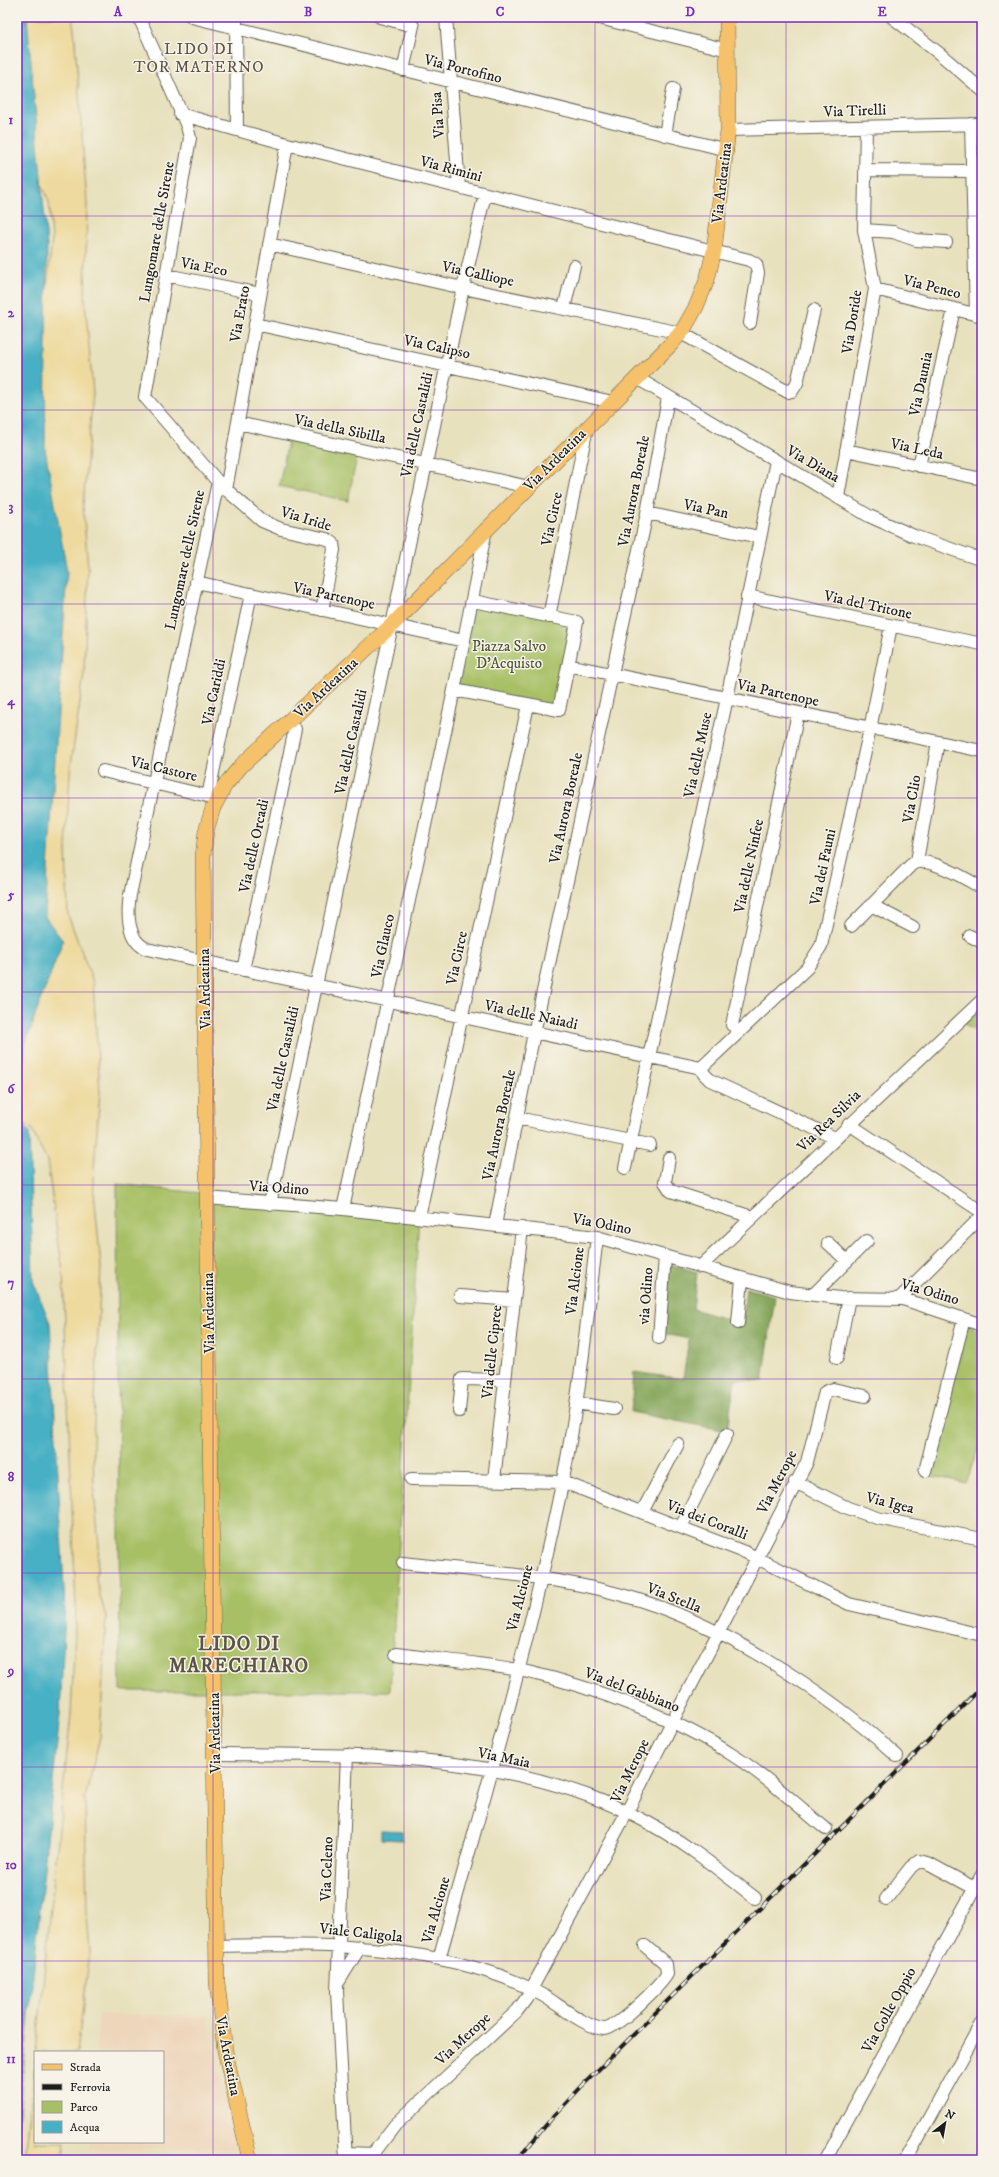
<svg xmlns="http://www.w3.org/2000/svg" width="999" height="2177" font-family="'IM FELL DW Pica',serif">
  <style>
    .built { fill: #eed6bb }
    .green { fill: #a7c065; stroke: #626e40 }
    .forest { fill: #85a65a; stroke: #50613b }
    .sand { fill: #eeda9e; stroke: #857b5d }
    .water { fill: #46b0c4; stroke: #316670 }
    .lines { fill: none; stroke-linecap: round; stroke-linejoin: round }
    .minor-casing { stroke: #636154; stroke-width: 14 }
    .major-casing { stroke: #636154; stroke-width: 16 }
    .minor { stroke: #fff; stroke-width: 12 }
    .major { stroke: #f5c16b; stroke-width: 15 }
    .rail-casing { stroke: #1c1c1c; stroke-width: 4 }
    .rail { stroke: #f7f3e8; stroke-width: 2.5; stroke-dasharray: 8; stroke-linecap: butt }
    .grid { fill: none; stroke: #7b2cbf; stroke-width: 1; stroke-opacity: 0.55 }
    .labels { text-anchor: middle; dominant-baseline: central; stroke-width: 3; stroke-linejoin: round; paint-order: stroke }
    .street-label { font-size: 15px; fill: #1c1c1c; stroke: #f7f3e8 }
    .park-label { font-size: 15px; fill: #4d5536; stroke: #f7f3e8 }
    .neighbourhood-label { font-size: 16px; letter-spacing: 1px; fill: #5d5246; stroke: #f7f3e8 }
    .district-label { font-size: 19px; font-weight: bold; letter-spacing: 1px; fill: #5d5246; stroke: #f7f3e8 }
    .neatline { fill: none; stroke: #7b2cbf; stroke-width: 1.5 }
    .grid-label { font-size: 13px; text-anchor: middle; font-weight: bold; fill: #7b2cbf }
  </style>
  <rect width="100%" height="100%" fill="#f7f3e8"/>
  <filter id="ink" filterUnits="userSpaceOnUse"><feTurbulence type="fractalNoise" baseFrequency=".025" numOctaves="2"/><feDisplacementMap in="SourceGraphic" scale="8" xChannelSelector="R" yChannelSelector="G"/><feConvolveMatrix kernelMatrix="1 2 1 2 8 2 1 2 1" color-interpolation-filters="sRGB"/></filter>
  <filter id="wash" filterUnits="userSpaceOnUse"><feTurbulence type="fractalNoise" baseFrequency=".012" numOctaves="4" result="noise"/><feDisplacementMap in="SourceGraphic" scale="16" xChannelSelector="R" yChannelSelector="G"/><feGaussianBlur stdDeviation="0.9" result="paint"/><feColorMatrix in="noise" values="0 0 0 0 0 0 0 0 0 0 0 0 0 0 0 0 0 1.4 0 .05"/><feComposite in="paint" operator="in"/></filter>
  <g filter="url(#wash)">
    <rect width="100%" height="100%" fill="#e8e1bd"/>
    <path class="built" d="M99 2014 208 2017 217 2066 241 2148 89 2149V2142H163V2052H96Z"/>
    <path class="green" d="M288 441 357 456 348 501 279 486Z
      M473 601 577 622 559 710 454 690Z
      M982 1006V1035L963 1023Z
      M117 1184 419 1217 390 1691H120Z
      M967 1326 982 1330V1438L966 1483 928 1475Z"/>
    <path class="forest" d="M669 1264 697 1272 693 1309 742 1324 746 1288 775 1296 763 1381 735 1379 727 1431 631 1412 634 1372 683 1379 689 1339 665 1334Z"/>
    <path class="sand" d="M23 17H72L74 29 87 203 85 300 93 393 83 506 88 568 84 674 70 772 66 847 68 915 93 982 100 1092 93 1181 101 1266 93 1444 94 1490 99 1546 96 1580 106 1617 100 1737 85 1798 87 1913 90 1952 77 2052H36L71 1714 76 1609 63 1273 47 1161 30 1127 17 1119V1065L33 1025 43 953 38 370 52 240 49 202 30 153 17 65Z
      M35 2061V2142H65L63 2160H25Z"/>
    <path class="water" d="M17 17H27L47 245 45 449 67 571 45 917 63 941 26 1039 20 1087H17Z
      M17 1115 29 1132 33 1281 50 1323 65 1609 60 1714 17 2131Z
      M381 1830 402 1831V1840L381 1839Z"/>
  </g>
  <g filter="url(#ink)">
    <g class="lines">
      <g class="minor-casing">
        <path id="minor" d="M139 17 187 126 190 138 145 397 218 482 130 895C127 913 127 941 147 949L701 1068 704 1074 710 1080 835 1138
          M192 17 727 150
          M236 17 237 130
          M380 17 413 26 403 70
          M446 17 459 187
          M595 17 728 50
          M892 17 940 54 982 90
          M180 114 287 144 749 260 756 264 758 273 750 323
          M971 124 976 314
          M728 130 982 124
          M665 135 673 89
          M865 170 971 171
          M864 230 893 232 916 240 946 242
          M269 244 463 288 681 333 788 392 792 391 797 383 814 310
          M166 275 260 294
          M875 289 982 316
          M564 309 574 266
          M255 324 613 402
          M637 378 869 516 914 536 982 560
          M238 423 529 487
          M846 450 982 479
          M919 466 954 309
          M221 485 262 521 281 529 327 539 333 543 334 550 322 610
          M226 490 287 144
          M838 497 875 289 864 230 866 127
          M647 513 759 537
          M196 582 464 641
          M747 596 982 644
          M473 601 577 622 559 710 454 690 486 529
          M549 617 587 427
          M568 665 982 751
          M103 771 208 796 213 801
          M208 796 251 594
          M917 861 938 742
          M871 905 913 927
          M851 926 911 865C925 853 968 880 982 888
          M970 936 982 942
          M243 970 295 729
          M732 1025 798 713
          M701 1068 807 968 821 946 870 729 891 626
          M639 1103 727 698 776 461
          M517 1118 650 1145
          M849 1124 982 1212
          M669 1158 665 1182 671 1191 752 1217
          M625 1168 638 1107
          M207 1198 343 1209 597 1237 790 1292 840 1298 903 1299 982 1325
          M270 1204 463 288 485 194
          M343 1209 454 690
          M419 1217 528 705
          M495 1225 534 1033 647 513 668 398
          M828 1243 847 1261
          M700 1267 982 1000
          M813 1295 867 1241
          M460 1296 514 1300
          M899 1299 982 1216
          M738 1323 742 1279
          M659 1338 665 1256
          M837 1358 849 1298
          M576 1403 614 1409
          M459 1411 462 1379 505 1380
          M925 1471 964 1319
          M411 1479 563 1482 747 1553 849 1604 982 1635
          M494 1480 522 1228
          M795 1482 848 1508 877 1518 982 1539
          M642 1512 678 1444
          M681 1527 727 1434
          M403 1563C476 1571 550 1575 622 1595 718 1621 823 1689 897 1756
          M396 1654C440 1660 485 1663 528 1672 593 1687 678 1719 734 1756 767 1777 796 1804 826 1829
          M215 1754C355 1755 504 1751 633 1815 678 1837 716 1867 755 1898
          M886 1899 911 1867 919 1861 928 1863 974 1888
          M216 1946C310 1944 397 1943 489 1972 508 1978 526 1986 544 1996 559 2005 588 2029 605 2029 616 2029 661 1985 667 1974L666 1964 645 1946
          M439 1959C483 1802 529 1644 562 1484 579 1403 587 1319 597 1237
          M339 1981 360 1947
          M346 2153 373 2154 370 2160
          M373 2154 395 2125 517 2011 526 1999 627 1812 672 1722 807 1462 825 1392 833 1389 865 1396
          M346 2160 337 1991 347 1755
          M825 2160 982 1875
          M906 2160 982 2022"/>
      </g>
      <g class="major-casing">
        <path id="major" d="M250 2160 225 2051 217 1982 203 856 206 831 213 808 225 785 241 766 392 625 671 344 683 330 696 307 707 280 714 251 728 130 727 17"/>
      </g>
      <use href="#minor" class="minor"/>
      <use href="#major" class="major"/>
      <g class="rail-casing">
        <path id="rail" d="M517 2160 552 2118 583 2085 982 1687"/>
      </g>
      <use href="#rail" class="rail"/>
    </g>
  </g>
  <path class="grid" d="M213 17V2160M404 17V2160M595 17V2160M786 17V2160M17 216H982M17 410H982M17 604H982M17 798H982M17 992H982M17 1185H982M17 1379H982M17 1573H982M17 1767H982M17 1961H982"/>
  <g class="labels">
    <g class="street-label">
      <text transform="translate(463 69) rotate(14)">Via Portofino</text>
      <text transform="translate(855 111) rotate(-2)">Via Tirelli</text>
      <text transform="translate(438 115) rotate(-94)">Via Pisa</text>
      <text transform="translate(451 169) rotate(15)">Via Rimini</text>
      <text transform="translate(722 183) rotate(-83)">Via Ardeatina</text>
      <text transform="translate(157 232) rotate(-80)">Lungomare delle Sirene</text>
      <text transform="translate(204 267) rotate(11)">Via Eco</text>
      <text transform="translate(478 274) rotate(12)">Via Calliope</text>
      <text transform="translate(932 287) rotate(14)">Via Peneo</text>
      <text transform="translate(240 314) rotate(-80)">Via Erato</text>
      <text transform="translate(852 322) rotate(-81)">Via Doride</text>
      <text transform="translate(437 347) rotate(12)">Via Calipso</text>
      <text transform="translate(921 384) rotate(-78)">Via Daunia</text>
      <text transform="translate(417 425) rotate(-78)">Via delle Castalidi</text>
      <text transform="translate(340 429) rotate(12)">Via della Sibilla</text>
      <text transform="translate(917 449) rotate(12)">Via Leda</text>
      <text transform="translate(555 460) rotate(-45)">Via Ardeatina</text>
      <text transform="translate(813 464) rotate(30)">Via Diana</text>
      <text transform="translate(634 491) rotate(-79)">Via Aurora Boreale</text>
      <text transform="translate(706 509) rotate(12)">Via Pan</text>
      <text transform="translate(306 519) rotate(17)">Via Iride</text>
      <text transform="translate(552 519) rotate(-78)">Via Circe</text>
      <text transform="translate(185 560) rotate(-78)">Lungomare delle Sirene</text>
      <text transform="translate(334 596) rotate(12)">Via Partenope</text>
      <text transform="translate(868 605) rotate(12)">Via del Tritone</text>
      <text transform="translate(326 688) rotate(-43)">Via Ardeatina</text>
      <text transform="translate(214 692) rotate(-78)">Via Cariddi</text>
      <text transform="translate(778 693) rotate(12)">Via Partenope</text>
      <text transform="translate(351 742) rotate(-78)">Via delle Castalidi</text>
      <text transform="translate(698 755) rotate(-78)">Via delle Muse</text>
      <text transform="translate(164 769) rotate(13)">Via Castore</text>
      <text transform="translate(912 799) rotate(-80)">Via Clio</text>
      <text transform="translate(566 808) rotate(-78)">Via Aurora Boreale</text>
      <text transform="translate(254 846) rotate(-78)">Via delle Orcadi</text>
      <text transform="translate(749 866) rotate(-78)">Via delle Ninfee</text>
      <text transform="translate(823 867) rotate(-78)">Via dei Fauni</text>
      <text transform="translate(383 946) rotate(-78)">Via Glauco</text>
      <text transform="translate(457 958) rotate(-78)">Via Circe</text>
      <text transform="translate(205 989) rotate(-91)">Via Ardeatina</text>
      <text transform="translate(531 1015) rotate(12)">Via delle Naiadi</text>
      <text transform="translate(283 1059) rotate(-78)">Via delle Castalidi</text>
      <text transform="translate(829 1121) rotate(-44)">Via Rea Silvia</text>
      <text transform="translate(499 1125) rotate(-78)">Via Aurora Boreale</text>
      <text transform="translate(279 1188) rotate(4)">Via Odino</text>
      <text transform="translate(602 1224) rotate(11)">Via Odino</text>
      <text transform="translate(575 1281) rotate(-83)">Via Alcione</text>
      <text transform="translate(930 1292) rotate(16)">Via Odino</text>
      <text transform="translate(646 1296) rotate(-86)">via Odino</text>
      <text transform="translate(209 1313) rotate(-91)">Via Ardeatina</text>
      <text transform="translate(492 1352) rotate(-84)">Via delle Cipree</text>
      <text transform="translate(777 1482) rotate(-63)">Via Merope</text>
      <text transform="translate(890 1503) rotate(14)">Via Igea</text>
      <text transform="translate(707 1520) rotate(21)">Via dei Coralli</text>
      <text transform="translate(520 1598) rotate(-76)">Via Alcione</text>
      <text transform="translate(674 1598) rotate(22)">Via Stella</text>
      <text transform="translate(632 1690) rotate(21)">Via del Gabbiano</text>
      <text transform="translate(215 1733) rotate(-91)">Via Ardeatina</text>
      <text transform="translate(504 1758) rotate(12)">Via Maia</text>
      <text transform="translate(630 1771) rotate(-64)">Via Merope</text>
      <text transform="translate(327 1869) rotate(-88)">Via Celeno</text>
      <text transform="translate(436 1910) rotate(-74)">Via Alcione</text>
      <text transform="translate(361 1933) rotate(6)">Viale Caligola</text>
      <text transform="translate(889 2010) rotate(-61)">Via Colle Oppio</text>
      <text transform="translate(463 2039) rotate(-43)">Via Merope</text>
      <text transform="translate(228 2056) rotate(79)">Via Ardeatina</text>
    </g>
    <g class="park-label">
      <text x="509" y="646">Piazza Salvo<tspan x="509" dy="17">D'Acquisto</tspan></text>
    </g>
    <g class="neighbourhood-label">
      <text x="199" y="49">LIDO DI<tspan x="199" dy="18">TOR MATERNO</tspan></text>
    </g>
    <g class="district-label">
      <text x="239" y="1644">LIDO DI<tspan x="239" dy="22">MARECHIARO</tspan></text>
    </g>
  </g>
  <rect width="999" height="2177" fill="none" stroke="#f7f3e8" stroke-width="44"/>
  <rect x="34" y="2051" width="130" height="92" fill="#f7f3e8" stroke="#9f9d96"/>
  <rect x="42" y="2064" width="20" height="6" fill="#f5c16b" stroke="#9f9d96"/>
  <text x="70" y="2071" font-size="12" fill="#1c1c1c">Strada</text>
  <rect x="42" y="2084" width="20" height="6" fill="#1c1c1c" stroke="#9f9d96"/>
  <text x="70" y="2091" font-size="12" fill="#1c1c1c">Ferrovia</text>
  <rect x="42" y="2101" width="20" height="12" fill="#a7c065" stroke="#9f9d96"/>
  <text x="70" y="2111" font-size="12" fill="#1c1c1c">Parco</text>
  <rect x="42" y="2121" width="20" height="12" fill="#46b0c4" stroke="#9f9d96"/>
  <text x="70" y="2131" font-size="12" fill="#1c1c1c">Acqua</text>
  <g transform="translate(945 2123) rotate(31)" stroke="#f7f3e8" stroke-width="3" paint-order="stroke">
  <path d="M0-3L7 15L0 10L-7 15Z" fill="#1c1c1c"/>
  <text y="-6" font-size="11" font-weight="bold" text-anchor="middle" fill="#1c1c1c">N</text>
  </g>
  <rect x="22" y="22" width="955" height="2133" class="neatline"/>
  <g class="grid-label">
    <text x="118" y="16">A</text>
    <text x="308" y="16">B</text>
    <text x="500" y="16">C</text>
    <text x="690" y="16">D</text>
    <text x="882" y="16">E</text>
    <text x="11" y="124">1</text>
    <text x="11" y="317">2</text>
    <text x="11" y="511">3</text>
    <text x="11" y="705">4</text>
    <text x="11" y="899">5</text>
    <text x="11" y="1093">6</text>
    <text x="11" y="1287">7</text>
    <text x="11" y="1481">8</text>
    <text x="11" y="1675">9</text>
    <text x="11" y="1869">10</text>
    <text x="11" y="2063">11</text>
  </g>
</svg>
